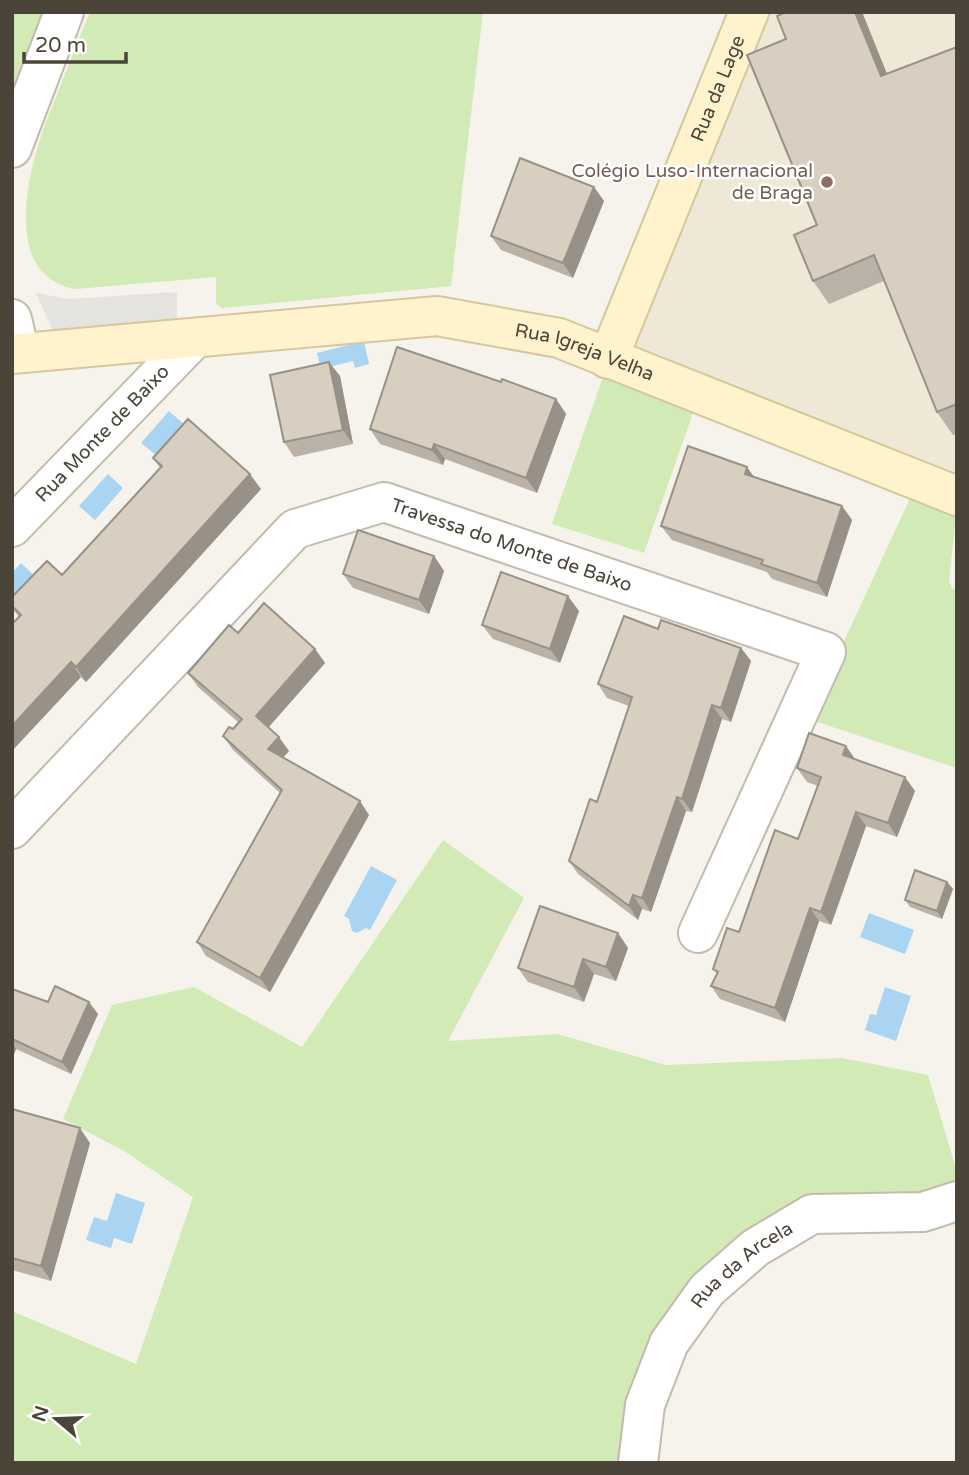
<svg xmlns="http://www.w3.org/2000/svg" width="969" height="1475" font-family="'Varela Round',sans-serif">
  <style>
    .education { fill: #efe8d6 }
    .green { fill: #d2eab5 }
    .parking { fill: #e5e3e0 }
    .water { fill: #a9d4f2 }
    .lines { fill: none; stroke-linecap: round; stroke-linejoin: round }
    .street-casing { stroke: #c2bbae; stroke-width: 42 }
    .secondary-casing { stroke: #d6c79b; stroke-width: 42 }
    .street { stroke: #fff; stroke-width: 38 }
    .secondary { stroke: #fff3cd; stroke-width: 38 }
    .wall { fill: #bab2a6 }
    .shaded-wall { fill: #979187 }
    .building { fill: #d8cfc1; stroke: #979187; stroke-width: 2 }
    .education-dot { fill: #8d6e63; stroke: #fff; stroke-width: 2.5 }
    .labels { text-anchor: middle; dominant-baseline: central; stroke-width: 5; stroke-linejoin: round; paint-order: stroke }
    .street-label { font-size: 19px; fill: #4b4439; stroke: #fff }
    .education-label { font-size: 19px; fill: #785e54; stroke: #fff; text-anchor: end }
  </style>
  <rect width="100%" height="100%" fill="#f6f3ec"/>
  <path class="education" d="M768 12H957V481L625 352Z"/>
  <path class="green" d="M12 12H49L12 111Z
    M90 12H483L451 286 222 308 216 304V277L76 289C0 277 27 168 50 112 63 79 76 46 90 12Z
    M603 377 693 413 644 553 552 524Z
    M913 492 957 507 949 580 952 589 957 588V768L808 719Z
    M443 840 524 898 448 1041 557 1034 666 1065 842 1058 928 1075 957 1172V1193L800 1203 699 1283 625 1463H12V1311L136 1364 193 1197 124 1151 63 1119 112 1005 194 987 302 1047Z"/>
  <path class="parking" d="M177 292V320L54 334 36 293 69 299Z"/>
  <path class="water" d="M364 341 369 364 355 368 353 361 321 369 317 353Z
    M169 411 185 425 157 456 141 443Z
    M108 474 123 488 95 520 79 506Z
    M21 563 39 580 12 609V573Z
    M371 866 397 880 370 930 366 928 357 933 352 931 349 919 344 916Z
    M869 913 914 930 905 954 860 937Z
    M885 987 911 996 896 1041 865 1030 870 1014 876 1015Z
    M116 1193 145 1203 132 1244 114 1238 111 1248 86 1240 94 1217 107 1221Z"/>
  <g class="lines">
    <g class="street-casing">
      <g id="street">
        <path d="M12 148 64 12"/>
        <path d="M12 319 20 353"/>
        <path id="s1" d="M12 527 193 340"/>
        <path id="s2" d="M12 829 295 529 384 502 826 652 698 933"/>
        <path id="s3" d="M638 1463 645 1405 669 1343 707 1290 755 1248 812 1214 923 1212 957 1201"/>
      </g>
    </g>
    <g class="secondary-casing">
      <g id="secondary">
        <path id="s4" d="M12 354 437 316 559 338 957 496"/>
        <path id="s5" d="M608 359 749 12"/>
      </g>
    </g>
    <use href="#street" class="street"/>
    <use href="#secondary" class="secondary"/>
  </g>
  <path class="wall" d="M786 12H862L887 74 957 47V434L953 435 937 412 884 281 829 304 813 281 817 225 786 39Z
    M594 187 604 201 573 278 501 250 491 236Z
    M340 376 353 444 294 457 284 442Z
    M556 399 566 414 537 493 445 459 443 465 380 444 370 429Z
    M153 458 261 489 86 682 19 617 12 608V597L62 575 160 468Z
    M754 477 842 506 852 520 827 597 772 579 767 572 672 540 661 526Z
    M434 556 444 571 429 614 353 588 343 574Z
    M579 611 560 663 493 639 482 625Z
    M658 629 741 648 751 661 731 722 722 719 692 812 686 811 651 912 642 909 638 920 578 874 569 861 597 802 629 706 607 698 598 684Z
    M238 633 315 649 325 663 268 728 289 751 283 758 369 815 270 992 206 956 197 942 280 793 233 750 223 736 233 729 239 723 198 687 188 673Z
    M855 759 915 791 897 837 866 826 831 925 819 921 785 1022 720 999 711 986 717 974 713 969 739 932 798 839 818 786 807 782 797 768Z
    M947 882 953 889 942 919 910 907 905 900Z
    M618 933 628 948 616 981 594 974 584 1002 528 982 518 968Z
    M12 989 48 1002 98 1014 71 1074 16 1049 12 1059Z
    M12 1109 90 1143 51 1281 12 1270Z"/>
  <path class="shaded-wall" d="M855 12H862L897 99 881 76Z
    M594 187 604 201 573 278 563 263Z
    M329 362 340 376 353 444 343 430Z
    M556 399 566 414 537 493 526 478Z
    M434 444 445 459 443 465 432 450Z
    M747 467 757 481 745 474Z
    M250 474 261 489 86 682 76 667Z
    M842 506 852 520 827 597 817 583Z
    M434 556 444 571 429 614 419 600Z
    M568 596 579 611 560 663 550 649Z
    M741 648 751 661 731 722 721 708Z
    M315 649 325 663 266 730 256 716Z
    M71 662 81 677 12 751V726Z
    M712 705 722 719 692 812 682 799Z
    M279 737 289 751 278 763 268 749Z
    M846 746 855 759 843 755Z
    M905 777 915 791 897 837 888 823Z
    M677 797 686 811 651 912 642 898Z
    M360 801 369 815 270 992 260 978Z
    M856 812 866 826 831 925 821 912Z
    M947 882 953 889 942 919 937 911Z
    M633 895 642 909 638 920 629 906Z
    M810 908 819 921 785 1022 775 1008Z
    M618 933 628 948 616 981 606 967Z
    M583 959 594 974 584 1002 574 987Z
    M89 1002 98 1014 71 1074 62 1062Z
    M12 1043 16 1049 12 1059Z
    M80 1128 90 1143 51 1281 41 1266Z"/>
  <path class="building" d="M786 12H855L881 76 957 47V404L937 412 874 255 813 281 794 235 817 225 747 55 786 39 777 16Z
    M520 158 594 187 563 263 491 236Z
    M397 347 501 382 502 379 556 399 526 478 434 444 432 450 370 429Z
    M329 362 343 430 284 442 270 375Z
    M188 419 250 474 76 667 71 662 12 726V624L21 615 12 606V597L47 561 62 575 162 466 153 458Z
    M688 446 747 467 745 474 842 506 817 583 761 564 763 560 661 526Z
    M358 530 434 556 419 600 343 574Z
    M501 572 568 596 550 649 482 625Z
    M264 603 315 649 256 716 279 737 268 749 360 801 260 978 197 942 282 790 223 736 229 727 233 729 242 719 188 673 229 625 238 633Z
    M624 616 658 629 661 620 741 648 721 708 712 705 682 799 677 797 642 898 633 895 629 906 569 861 590 799 597 802 632 697 598 684Z
    M809 733 846 746 843 755 905 777 888 823 856 812 821 912 810 908 775 1008 711 986 718 972 713 969 727 928 739 932 775 830 798 839 821 777 797 768Z
    M915 870 947 882 937 911 905 900Z
    M540 906 618 933 606 967 583 959 574 987 518 968Z
    M55 986 89 1002 62 1062 12 1039V989L48 1002Z
    M12 1109 80 1128 41 1266 12 1258Z"/>
  <circle class="education-dot" cx="827" cy="182" r="7"/>
  <g class="labels">
    <g class="street-label">
      <text stroke="none"><textPath href="#s5" startOffset="292">Rua da Lage</textPath></text>
      <text stroke="none"><textPath href="#s4" startOffset="579">Rua Igreja Velha</textPath></text>
      <text stroke="none"><textPath href="#s1" startOffset="130">Rua Monte de Baixo</textPath></text>
      <text stroke="none"><textPath href="#s2" startOffset="640">Travessa do Monte de Baixo</textPath></text>
      <text stroke="none"><textPath href="#s3" startOffset="233">Rua da Arcela</textPath></text>
    </g>
    <g class="education-label">
      <text x="813" y="171">Colégio Luso-Internacional<tspan x="813" dy="22">de Braga</tspan></text>
    </g>
  </g>
  <rect width="969" height="1475" fill="none" stroke="#4b4439" stroke-width="28"/>
  <g transform="translate(56 1419) rotate(289)" stroke="#ffffff" stroke-width="5" paint-order="stroke">
  <path d="M0-5L12 26L0 18L-12 26Z" fill="#4b4439"/>
  <text y="-10" font-size="19" font-weight="bold" text-anchor="middle" fill="#4b4439">N</text>
  </g>
  <path d="M24 52v10h102v-10" fill="none" stroke="#4b4439" stroke-width="3.5"/>
  <text x="35" y="52" font-size="21" fill="#4b4439" stroke="#ffffff" stroke-width="5" paint-order="stroke">20 m</text>
</svg>
